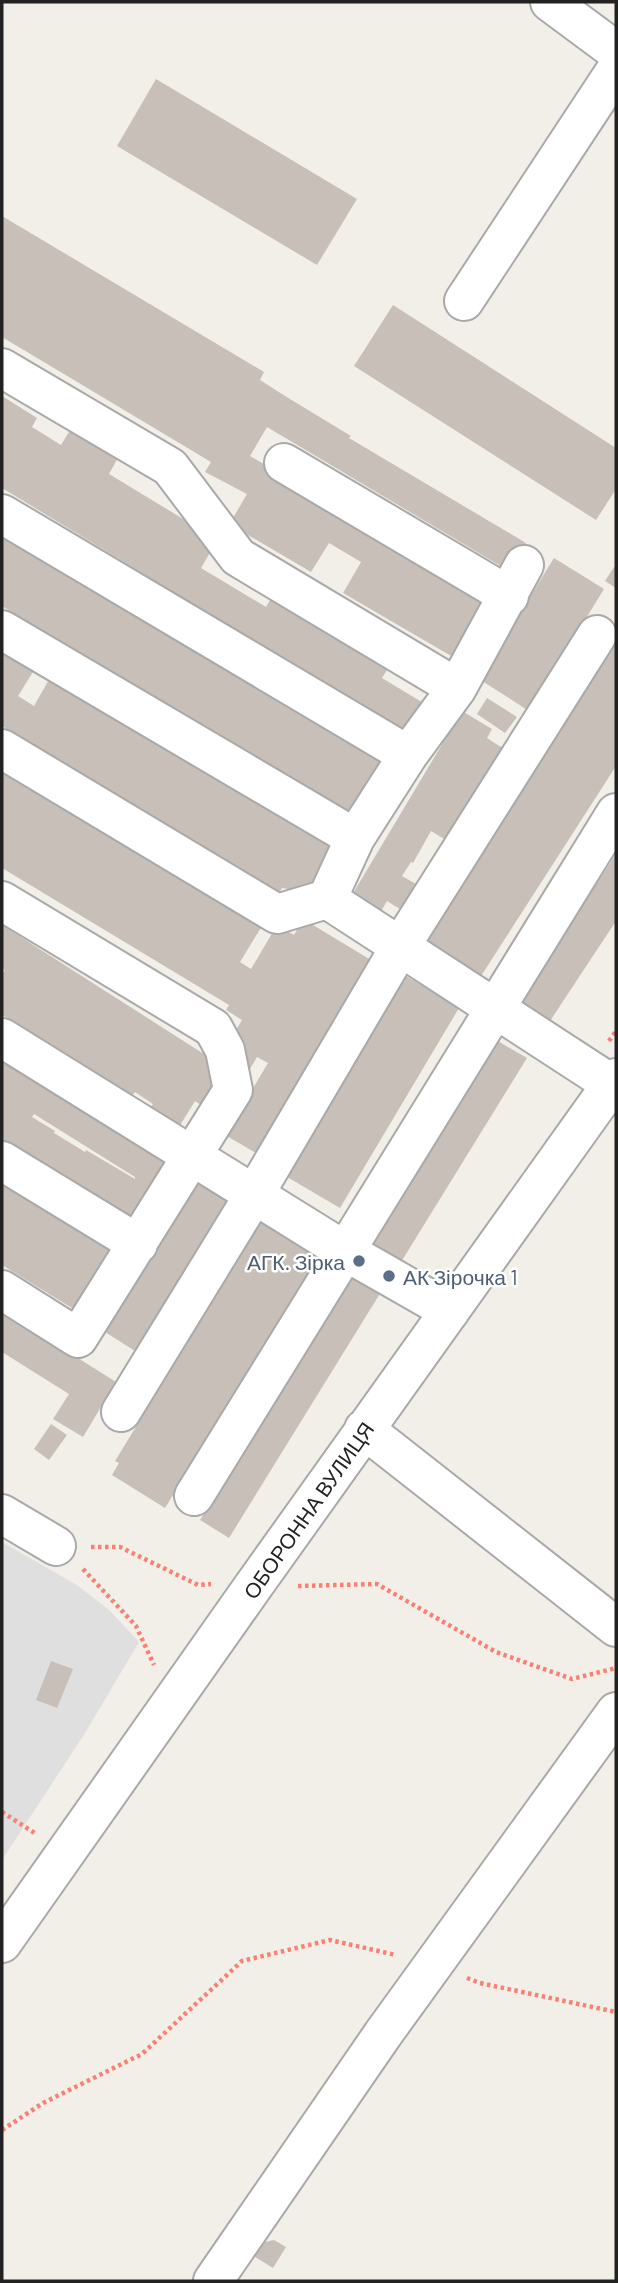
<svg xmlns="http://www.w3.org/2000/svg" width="618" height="2283" font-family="Barlow,sans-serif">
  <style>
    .residential { fill: #e0dfdf }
    .building { fill: #c7bfb8; fill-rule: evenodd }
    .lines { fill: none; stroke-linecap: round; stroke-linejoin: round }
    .minor-casing { stroke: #a9a9a9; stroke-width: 42 }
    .path { stroke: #fa8072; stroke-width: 4.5; stroke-dasharray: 3.5 3.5; stroke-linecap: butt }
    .minor { stroke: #fff; stroke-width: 38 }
    .service-dot { fill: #5c6f8a; stroke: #fff; stroke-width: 2.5 }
    .labels { text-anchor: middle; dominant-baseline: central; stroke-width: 5; stroke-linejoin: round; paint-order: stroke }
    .service-label { font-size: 21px; fill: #4e5e75; stroke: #fff; text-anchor: end }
    .street-label { font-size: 21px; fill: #222; stroke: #fff }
  </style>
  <rect width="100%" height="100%" fill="#f2efe9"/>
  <path class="residential" d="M2 1542 77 1585 109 1610 139 1642 85 1733 2 1860Z"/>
  <path class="building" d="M156 79 357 199 317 265 117 146Z
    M2 216 264 372 260 380 285 396 351 436 349 438 526 543 509 571 267 427 250 456 493 600 458 660 343 593 361 562 329 543 311 572 248 535 230 523 247 494 205 472 211 462 2 337Z
    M393 305 616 448V489L596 520 354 366Z
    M2 396 37 418 32 427 61 445 72 427 119 456 109 474 203 531 215 544 201 568 266 607 276 590 393 660 382 678 425 704 408 734 2 488Z
    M2 527 389 762 354 821 2 606Z
    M554 558 604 589 529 711 479 679Z
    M616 564V588L605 581Z
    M616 638V766L481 976 425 940 577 703 586 689 584 687Z
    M2 646 36 667 18 696 34 706 51 676 337 847 310 893 282 888 279 893 2 726Z
    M487 698 517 717 505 733 477 714Z
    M462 711 492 729 487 738 504 749 449 842 431 831 413 863 411 862 402 876 418 885 403 911 387 901 380 913 352 895Z
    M2 768 262 926 240 962 251 969 277 925 294 935 303 919 371 960 256 1153 225 1135 268 1063 257 1057 250 1069 232 1058 235 1032 242 1020 226 1010 229 1005 2 868Z
    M616 854V921L550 1021 520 1001Z
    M2 925 207 1056 205 1058 224 1070 201 1105 195 1101 179 1127 150 1108 153 1104 135 1092 132 1096 2 1015V973L5 971 2 967Z
    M401 973 459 1008 340 1208 282 1174Z
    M496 1040 527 1058 398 1267 368 1248Z
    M2 1056 171 1158 134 1218 117 1208 115 1211 2 1143ZM34 1114 135 1177V1179L86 1150 85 1152 54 1133 55 1131 32 1117Z
    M199 1180 229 1199 135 1351 105 1332Z
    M2 1182 117 1253 80 1313 2 1265Z
    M263 1220 321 1256 165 1508 112 1475 119 1463 115 1461Z
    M352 1274 381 1292 229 1538 200 1520Z
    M2 1310 116 1382 83 1437 53 1419 69 1394 2 1352Z
    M51 1424 67 1435 49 1460 34 1449Z
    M51 1661 73 1669 57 1708 36 1700Z
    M274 2240 286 2247 273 2268 252 2255 260 2243Z"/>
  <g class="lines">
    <g class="minor-casing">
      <path id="minor" d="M550 2 616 51
        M464 301 616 70
        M2 368 170 467 238 557 457 688
        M284 463 509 596
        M2 514 408 755
        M2 630 355 838
        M2 749 277 914 327 899 616 1087
        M327 899 355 838 408 755 457 688 524 565
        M2 901 213 1028 225 1050 233 1090 78 1338 2 1290
        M2 1038 345 1251 450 1311
        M2 1161 138 1244
        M121 1412 254 1195 400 947 597 635
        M364 1429 616 1627
        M194 1496 616 813
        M2 1514 56 1546
        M2 1943 252 1588 616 1078
        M213 2281 383 2034 616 1712"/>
    </g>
    <path class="path" d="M609 1041 616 1031
      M91 1547H120L198 1585 211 1584
      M83 1569 136 1626 154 1665
      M298 1586 377 1584 496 1652 572 1679 616 1668
      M2 1812 36 1834
      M467 1978 480 1983 616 2012
      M2 2130 43 2103 142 2054 242 1961 330 1940 396 1955"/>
    <use href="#minor" class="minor"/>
  </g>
  <g class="service-dot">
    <circle cx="359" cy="1261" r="7"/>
    <circle cx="389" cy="1276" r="7"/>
  </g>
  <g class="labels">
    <g class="service-label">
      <text x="345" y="1261">АГК. Зірка</text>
      <text x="403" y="1276" text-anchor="start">АК Зірочка 1</text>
    </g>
    <g class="street-label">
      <text transform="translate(308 1510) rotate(-55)">ОБОРОННА ВУЛИЦЯ</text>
    </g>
  </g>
  <rect width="618" height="2283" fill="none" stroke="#222222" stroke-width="7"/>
</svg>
